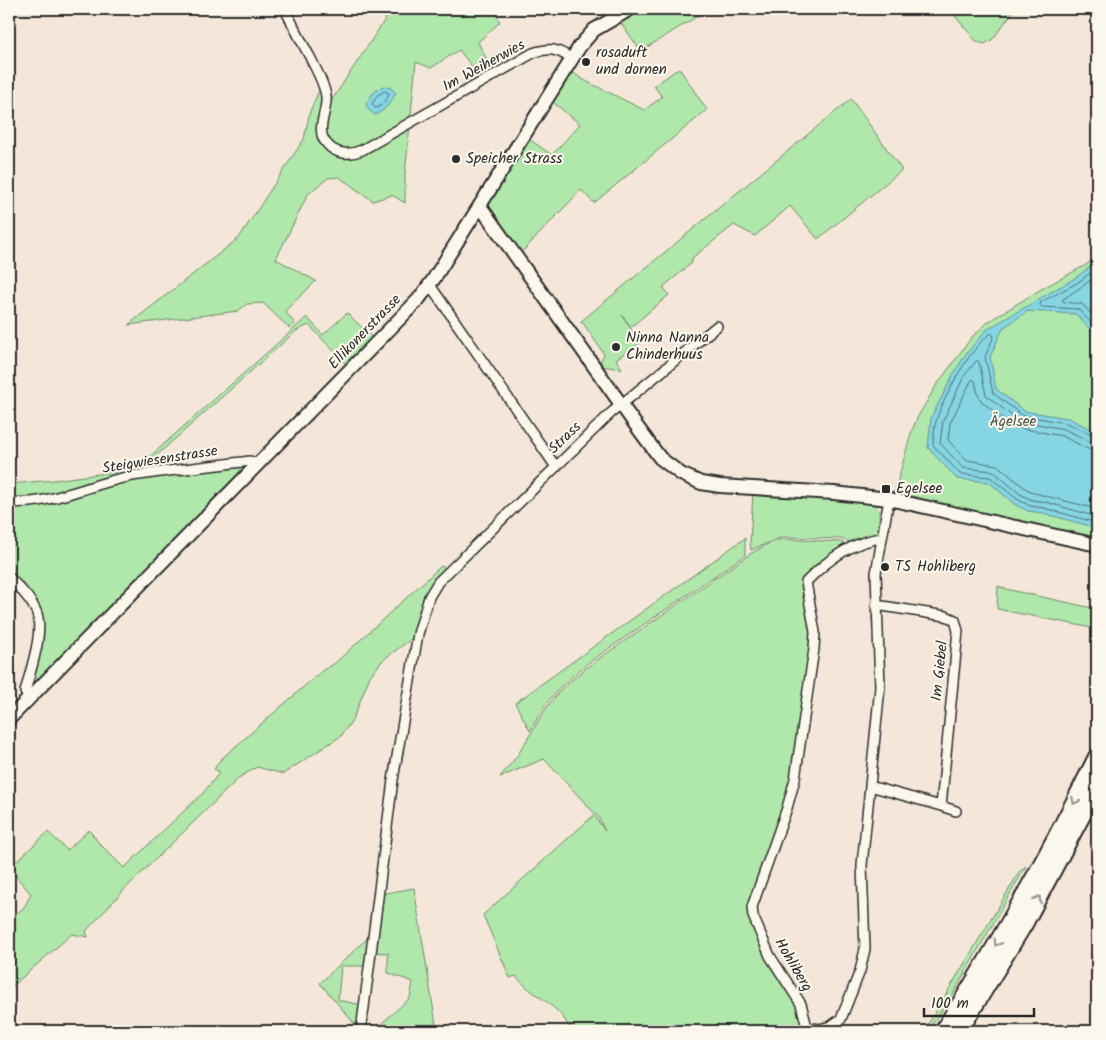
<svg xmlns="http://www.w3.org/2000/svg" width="1106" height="1040" font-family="Kalam,sans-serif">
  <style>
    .green { fill: #b0e7aa; stroke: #6e896a }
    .water { fill: #86d5e3; stroke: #629199 }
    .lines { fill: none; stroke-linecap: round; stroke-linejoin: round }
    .shore { stroke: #4f6f75; stroke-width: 1 }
    .street-casing { stroke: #2b2b2b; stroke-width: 12 }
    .secondary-casing { stroke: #2b2b2b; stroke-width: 16 }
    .highway-casing { stroke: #2b2b2b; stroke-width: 20 }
    .street { stroke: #fbf7ec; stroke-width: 9 }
    .secondary { stroke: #fbf7ec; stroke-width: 12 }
    .highway { stroke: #fbf7ec; stroke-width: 16 }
    .oneway { stroke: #93918c }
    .poi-dot { fill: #2b2b2b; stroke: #fbf7ec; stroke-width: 2 }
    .labels { text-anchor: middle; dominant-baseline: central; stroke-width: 4; stroke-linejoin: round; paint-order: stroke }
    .poi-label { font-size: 15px; fill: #2b2b2b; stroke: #fbf7ec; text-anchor: start }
    .street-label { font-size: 15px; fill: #2b2b2b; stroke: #fbf7ec }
    .park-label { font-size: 15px; fill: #4c5a4b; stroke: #fbf7ec }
  </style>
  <rect width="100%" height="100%" fill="#f4e7d9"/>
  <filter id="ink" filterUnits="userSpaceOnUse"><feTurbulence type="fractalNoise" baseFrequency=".02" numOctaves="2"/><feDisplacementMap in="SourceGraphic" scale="10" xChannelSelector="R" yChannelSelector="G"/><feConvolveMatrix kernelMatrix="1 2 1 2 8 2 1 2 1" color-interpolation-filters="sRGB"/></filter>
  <g filter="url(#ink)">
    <path class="green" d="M392 9H492L500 22 478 42 493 72 481 78 459 50 431 68 416 62 405 175V203L392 195 373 201 339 177 328 178 308 194 276 259 316 281 285 311 295 324 289 328 263 303 247 304 238 311 128 325 239 238 304 139 310 111 321 86 326 109Z
      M636 9H709L641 51 618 19Z
      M949 9H1015L992 40 984 44 976 41Z
      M679 68 707 110 594 203 581 190 521 253 490 211 489 196 526 137 552 155 580 124 550 100 568 69 582 79 644 110 662 97 654 86Z
      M851 99 902 170 818 239 790 206 755 236 734 225 692 258V263L663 287 669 295 631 327 622 315 640 343 616 359 622 369 601 366 599 364 604 354 583 323 580 322Z
      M1097 256V541L918 502 895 491 911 433 917 418 936 386 971 338 989 321 1043 288 1086 265Z
      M347 313 374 339 348 366 309 325 296 331 138 472 137 468 307 317 323 335Z
      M258 464 29 699 35 651 37 612 9 577V484L54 480 136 469 132 476Z
      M753 493 869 501C885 510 877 518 879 531L872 537 852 543 841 539 782 537 751 550 750 542Z
      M745 538V555L588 663 560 687 546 704 530 731 515 703Z
      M782 539 842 542 849 547 806 582 815 632 795 779 753 916 801 1004 807 1027 802 1031H570C562 1005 531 996 516 976L510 978 483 915 594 815 605 831 599 818 544 759 500 777 517 756 547 707 561 689 587 667 750 554 768 544Z
      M441 566 451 570 438 582 418 634 383 660 370 676 353 719 341 736 283 774 257 767 240 777 125 889 86 931 88 937 72 934 9 989V921L25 906 31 894 9 868 48 832 67 850 89 830 99 843 124 868 203 793 220 772 214 769 220 760 323 670 334 664Z
      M998 586 1010 590 1097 609V629L997 609Z
      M1026 866 954 992 928 1031H924L1020 871Z
      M414 888 437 1031H373L410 998 413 982 388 973V953L368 952 366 966H341L338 1000 362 1005 358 1028 320 983 375 931 380 894Z"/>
    <path class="water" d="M383 86 391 88 396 93C391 102 385 111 375 115L369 110 366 104 373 93Z
      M1097 262V337L1076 314 1028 311 1003 328 990 357 996 389 1024 411 1068 418 1097 432V528L1043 513 1028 511 1014 504 989 482 957 479 928 448 931 418 955 371 966 354 986 330 1075 278Z"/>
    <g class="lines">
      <path class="shore" d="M385 91 389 93C388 99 381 108 375 108L372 104 377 96Z
        M1097 268 1077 283 1041 302 1040 305 1042 307 1078 309 1097 329
        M1097 276 1062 300 1064 302 1082 304 1097 320
        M1097 436 1066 423 1022 415 993 393 985 357 994 336 991 333C970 348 946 393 937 418 934 426 934 436 933 445L960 474 990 477 1017 499 1030 506 1044 508 1097 523
        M1097 443 1091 442 1064 429 1017 420 986 395 979 362 977 360 964 376 943 421 940 443 963 468 993 471 1020 494 1032 500 1046 502 1097 517
        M1097 450 1088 449 1062 436 1014 427 982 402 978 395 975 381 973 379 971 381 950 423 948 440 966 460 997 465 1025 488 1034 493 1097 509"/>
      <g class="street-casing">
        <path id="street" d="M285 9C293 25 301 41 310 57 316 70 324 82 326 96 328 112 314 130 327 144 336 155 350 155 362 150L533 53C550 47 557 49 572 59
          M430 285 556 467
          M9 502C50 506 92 483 132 476 171 470 211 466 250 461L258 464
          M881 538C851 542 826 561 806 582L815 632 814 649 795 779 787 808 752 907 753 916 770 956 801 1004 807 1027 819 1029 831 1026 841 1019 860 971 865 949 862 865 880 687 876 573 889 499
          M9 577C19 588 30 597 36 611 45 631 30 671 25 692L29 699
          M870 786 941 806 958 631 955 620 946 616 876 605
          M941 806 956 811
          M361 1031 393 780 418 634 429 597 438 582 611 413 717 326"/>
      </g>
      <g class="secondary-casing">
        <path id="secondary" d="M480 206 635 424 660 458 681 474 701 483 720 486 834 493 889 499 1097 545
          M9 719 418 300 433 280 580 46 594 30 630 9"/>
      </g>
      <g class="highway-casing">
        <path id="highway" d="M943 1031C1000 943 1051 851 1097 757
          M959 1031 1024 924 1097 787"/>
      </g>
      <use href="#street" class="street"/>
      <use href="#secondary" class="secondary"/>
      <use href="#highway" class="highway"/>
    </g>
    <defs><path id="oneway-chevron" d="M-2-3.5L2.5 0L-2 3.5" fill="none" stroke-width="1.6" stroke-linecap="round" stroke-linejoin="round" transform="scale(1.25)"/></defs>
    <g class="oneway">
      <use href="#oneway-chevron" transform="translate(1075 801) rotate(117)"/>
      <use href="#oneway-chevron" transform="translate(1038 899) rotate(-61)"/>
      <use href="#oneway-chevron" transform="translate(997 943) rotate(121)"/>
    </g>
  </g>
  <g class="poi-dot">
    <circle cx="586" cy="62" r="5"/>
    <circle cx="456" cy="159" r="5"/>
    <circle cx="616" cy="347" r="5"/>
    <rect x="881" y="484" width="10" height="10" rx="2.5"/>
    <circle cx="885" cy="567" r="5"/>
  </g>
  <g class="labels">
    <g class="poi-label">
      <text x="596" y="53">rosaduft<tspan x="596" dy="17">und dornen</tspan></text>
      <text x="466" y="159">Speicher Strass</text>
      <text x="626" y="338">Ninna Nanna<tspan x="626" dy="17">Chinderhuus</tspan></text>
      <text x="896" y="489">Egelsee</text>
      <text x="895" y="567">TS Hohliberg</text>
    </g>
    <g class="street-label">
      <text transform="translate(484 66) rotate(-29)">Im Weiherwies</text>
      <text transform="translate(365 332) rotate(-46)">Ellikonerstrasse</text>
      <text transform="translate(565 438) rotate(-44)">Strass</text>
      <text transform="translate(160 460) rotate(-9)">Steigwiesenstrasse</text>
      <text transform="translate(940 671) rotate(-84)">Im Giebel</text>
      <text transform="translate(793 965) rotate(59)">Hohliberg</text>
    </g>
    <g class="park-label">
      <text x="1013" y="422">Ägelsee</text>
    </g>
  </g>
  <rect width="1106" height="1040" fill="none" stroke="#fbf7ec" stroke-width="30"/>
  <rect x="15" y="15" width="1076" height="1010" fill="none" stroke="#2b2b2b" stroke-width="2" filter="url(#ink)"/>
  <path d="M924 1008v8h110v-8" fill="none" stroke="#2b2b2b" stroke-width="2.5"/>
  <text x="931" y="1008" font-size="15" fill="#2b2b2b" stroke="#fbf7ec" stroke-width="4" paint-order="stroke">100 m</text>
</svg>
